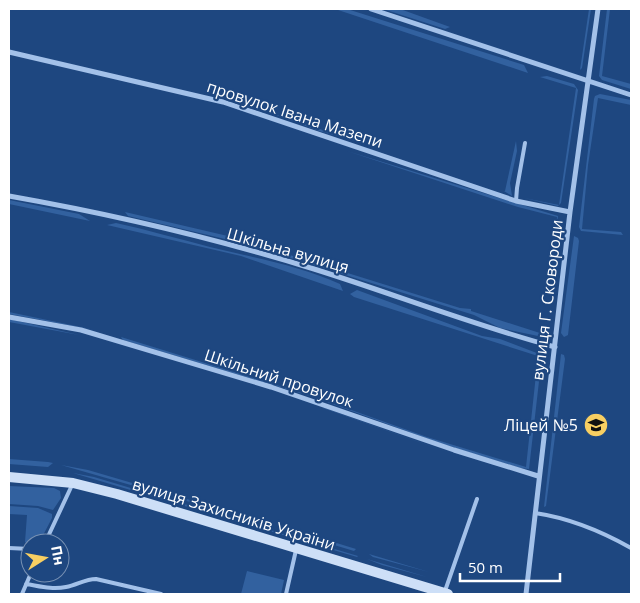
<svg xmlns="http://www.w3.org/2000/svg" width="640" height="603" font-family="'Open Sans',sans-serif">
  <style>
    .green { fill: #32619f }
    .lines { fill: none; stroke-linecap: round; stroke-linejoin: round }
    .lane { stroke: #a3c1e9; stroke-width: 4 }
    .street { stroke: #a3c1e9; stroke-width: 5 }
    .secondary { stroke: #cddff7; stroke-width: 10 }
    .labels { text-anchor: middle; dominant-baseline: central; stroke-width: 4.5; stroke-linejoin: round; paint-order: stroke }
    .street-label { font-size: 16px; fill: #fff; stroke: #1e4780 }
    .poi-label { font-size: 16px; fill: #fff; stroke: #1e4780; text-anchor: end }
  </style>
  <rect width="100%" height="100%" fill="#1e4780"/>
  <path class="green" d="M335 9H347L524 65 528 73Z
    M383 9H400L450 27 445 29Z
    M589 9H591L582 68 580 70Z
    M607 9H610L602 76 631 84V89L602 80 599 76Z
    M547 76 574 84 578 90 561 203 558 206 524 198 559 205 576 88 540 77Z
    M600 94 631 100V105L598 98 588 165 582 229 621 232 623 235 581 231 579 227 594 99 595 96Z
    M268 112 359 142 319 131Z
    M516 141 517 151 510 183 512 196 504 191H505Z
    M347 151 558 216 554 255 557 217 518 207Z
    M9 200 79 214 90 221 9 204Z
    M125 212 232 237 460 308 471 309V311L543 334 538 336 500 328 474 315 246 244 128 216Z
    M116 223C148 230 179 239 210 247 254 258 298 265 340 284L343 291 241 256 107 225Z
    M574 236 578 238 579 241 568 335 564 337 561 333Z
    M357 290 482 336 500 339 542 355 529 469 520 468 445 445 313 397 123 340 121 337 312 396 427 437 526 467 538 356 354 297 350 294Z
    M9 312 95 330 9 314Z
    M9 319 79 335 9 322Z
    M561 354 564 355 565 359 546 506 544 507Z
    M323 408H324L467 459Z
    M9 459 48 462 53 463 48 467 9 464Z
    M61 465 88 470 265 522 263 523Z
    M73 473 94 477 358 556 357 557Z
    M9 486 54 488 60 491 61 498 53 510 38 506 9 504Z
    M9 506 38 508 52 514V518L39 543H30L29 546 25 542 27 515 9 514Z
    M277 523 278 525 356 549 354 551 281 529 277 527Z
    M369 554 429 572 373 557Z
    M367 559 427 577 382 565Z
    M247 571 284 580 281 594H241Z"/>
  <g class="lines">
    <path class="lane" d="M516 201 517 188 525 143
      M535 513C569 518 601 531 631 548
      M45 543 73 483
      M9 548 30 549
      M26 584C39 586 52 590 66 587 77 585 85 579 96 579L161 594
      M445 591 477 499
      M22 594 31 573
      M286 594 296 550"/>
    <path class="street" d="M371 9 631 95
      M9 52 223 102 516 201 570 212
      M9 196C111 214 214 238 314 269 394 294 473 325 555 347
      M9 317 81 330 271 387 454 450 538 476
      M526 594 570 212 598 9"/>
    <path class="secondary" d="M9 477 73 483 117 494 448 594"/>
  </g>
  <defs>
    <g id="school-disc" transform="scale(1.25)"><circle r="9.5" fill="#f8cf62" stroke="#1e4780"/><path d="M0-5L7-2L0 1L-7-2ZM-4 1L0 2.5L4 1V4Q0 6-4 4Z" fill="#111"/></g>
  </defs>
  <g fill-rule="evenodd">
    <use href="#school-disc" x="596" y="425"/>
  </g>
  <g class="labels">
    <g class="street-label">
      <text transform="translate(295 114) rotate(18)">провулок Івана Мазепи</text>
      <text transform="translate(288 250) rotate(16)">Шкільна вулиця</text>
      <text transform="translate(547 300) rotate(-83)">вулиця Г. Сковороди</text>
      <text transform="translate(279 378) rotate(18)">Шкільний провулок</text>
      <text transform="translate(234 514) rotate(17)">вулиця Захисників України</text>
    </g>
    <g class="poi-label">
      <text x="578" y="425">Ліцей №5</text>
    </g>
  </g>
  <rect width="640" height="603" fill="none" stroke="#ffffff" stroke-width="20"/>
  <g transform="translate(45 558) rotate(79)"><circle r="24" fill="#1e4780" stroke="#7891b3"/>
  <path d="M0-4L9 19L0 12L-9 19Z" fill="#f8cf62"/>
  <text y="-8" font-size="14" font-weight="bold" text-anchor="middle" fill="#ffffff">Пн</text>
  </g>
  <path d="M460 573v8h100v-8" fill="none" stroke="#ffffff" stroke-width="2.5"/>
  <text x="468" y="573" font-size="15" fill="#ffffff" stroke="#1e4780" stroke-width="4" paint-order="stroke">50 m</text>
</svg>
